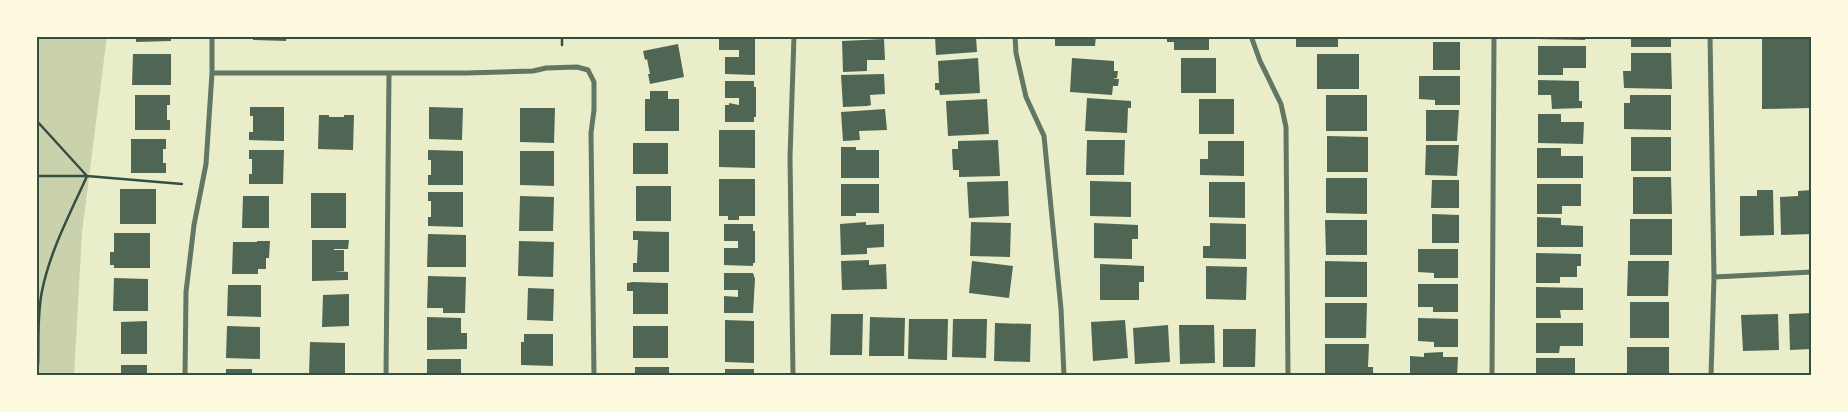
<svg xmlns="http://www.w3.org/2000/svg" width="1848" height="412" font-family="'Noto Sans',sans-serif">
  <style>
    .green { fill: #cad2ad }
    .building { fill: #4f6655 }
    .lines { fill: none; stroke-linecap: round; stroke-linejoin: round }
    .path { stroke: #344e41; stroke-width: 2.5 }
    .minor { stroke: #617663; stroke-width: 5 }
    .neatline { fill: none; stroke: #344e41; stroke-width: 2 }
  </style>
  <rect width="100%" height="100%" fill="#e9edc9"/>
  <path class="green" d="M36 36H107L82 232 74 376H36Z"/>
  <path class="building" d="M136 36H171V41L136 42Z
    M253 36H287L286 41 253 40Z
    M719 36H755V75L725 74V57H739V50H719Z
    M935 36H976L977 52 936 55Z
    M1055 36H1096L1095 46H1055Z
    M1167 36H1209V50H1174V42H1167Z
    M1296 36H1338V47H1296Z
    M1538 36H1591V38H1585V40L1538 39Z
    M1631 36H1671V47H1631Z
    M1762 36H1812V108L1762 109Z
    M884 39 885 60H867V71L843 72 842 41Z
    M1433 42H1460V70H1433Z
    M678 44 684 77 650 84 648 74H650L647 59 645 60 643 51Z
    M1538 46H1586V68H1563V75H1538Z
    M1631 53H1671L1672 89 1624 88 1623 71H1631Z
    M133 54H171V85H132Z
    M1317 54H1359V89H1317Z
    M978 58 980 93 940 95 939 90H935V83H939L938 61Z
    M1072 58 1114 61V71H1118L1117 78 1113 79H1119L1118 86H1113L1112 95 1070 92Z
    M1181 58H1216V93H1181Z
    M884 74 885 94 870 95 871 105 867 106 843 107 841 75Z
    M1419 76H1460V105H1435V100L1419 99Z
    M1538 80 1579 81V101H1582V108L1552 109 1551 95H1538Z
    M725 81H754V87H756V117H754V122H725V105H729V103L739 105V98H725Z
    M650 91H668V99H679V131H645V99H650Z
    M135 95H170V105H167V120H170V130H135Z
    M1326 95H1367V131H1326Z
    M1630 95H1671V130L1624 129V103H1630Z
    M1087 98 1131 101V108H1128L1127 133 1085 131Z
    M987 99 989 134 948 136 946 101Z
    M1199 99H1234V134H1199Z
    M250 107H284V141L249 140V132H253V116H250Z
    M429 107 463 108 462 140 429 139Z
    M520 108H555L554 143 520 142Z
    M885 109 887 130 859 131 860 140 843 141 841 112Z
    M1426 110H1459L1457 141H1426Z
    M1538 114H1561V122H1584L1583 144 1538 143Z
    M319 115H329V117H344V115H354L353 150 318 149Z
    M719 130H755V168L719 167Z
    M1327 136 1368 137V172H1327Z
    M1631 137H1671V171H1631Z
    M131 139H166V149H163V163H166V173H131Z
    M998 140 1000 176 959 177V170H953L952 149H958V141Z
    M1087 140H1125L1124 175H1086Z
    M1208 141H1244V176L1200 175V159H1208Z
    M633 143H668V174H633Z
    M1426 145H1459L1457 176 1425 175Z
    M841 147H856V150H879V178H841Z
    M1537 148H1561V156H1583V178H1537Z
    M249 150H284L283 184H249V174H252V159H249Z
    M428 150 463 151V185H428V175H431V160H428Z
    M520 151H554V186L520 185Z
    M1633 177H1671L1672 214H1633Z
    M1326 178H1367V214L1326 213Z
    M719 179H755V216H739V220H728V216H719Z
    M1432 180H1459V208H1431Z
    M1008 181 1009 216 969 218 967 182Z
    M1090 181 1131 182V217L1090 216Z
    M1209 182H1245V218L1209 217Z
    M841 184H879V213H856V216H841Z
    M1537 184H1581V206H1562V214H1537Z
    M636 186H671V221H636Z
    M120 189H156V224H120Z
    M1757 190H1773L1774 235 1740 236V196H1757Z
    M1812 190V234L1781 235 1780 197 1798 196V191Z
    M428 192H463V227L428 226V217H431V201H428Z
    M311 193H346V228H311Z
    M243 196H269V228H242Z
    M520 196 554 197 553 231H519Z
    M1432 214 1459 215V243H1432Z
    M1537 217 1561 218V225L1583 226V247H1537Z
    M1630 219H1672V255H1630Z
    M1325 220H1367V255H1326Z
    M866 222V225L884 224V247L867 248V254L841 255 840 224Z
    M971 222 1011 223 1010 257 970 256Z
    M1094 223 1138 225V239H1132V259L1094 258Z
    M1210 223 1246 224V259L1203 258V246H1210Z
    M724 224H753V231H755V263H753V266L724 265V248H738V241H724Z
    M633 231 669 232V272H633V263H637L638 240H633Z
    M114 233H150V268H114V265H110V252H114Z
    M428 234 466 235V267H427Z
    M312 240H349L348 249H334V250H344V271H334L348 272V280L312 281Z
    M257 241H270L269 258H266V269H258V274H232L233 242H257Z
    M519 241 554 242 553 277 518 276Z
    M1418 249H1458V278H1434V273L1418 272Z
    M1536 253 1581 254V266H1577V277H1560V283H1536Z
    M869 260V265L886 264 887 289 842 290 841 261Z
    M972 261 1013 266 1009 298 969 293Z
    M1325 261 1367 262V297H1325Z
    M1628 261H1669L1668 296H1627Z
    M1100 264 1144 266V282H1139V300H1100Z
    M1206 266 1247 267 1246 300 1206 299Z
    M724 273H753L755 279 753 313H724V296L738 297V290H724Z
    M428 276 466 277 465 313H443V308H427Z
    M114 278 148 279V311H113Z
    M633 282 668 283V314H633V291H627V283Z
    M1418 284H1458V312H1433V307H1418Z
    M228 285H261V317L227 316Z
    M1536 287 1583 288V310H1560L1561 318H1536Z
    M528 288 554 289 553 321 527 320Z
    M349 294V326L322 327 323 295Z
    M1630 302H1669V338H1630Z
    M1325 303H1367L1366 338H1325Z
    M1812 313V349L1790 350 1789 314Z
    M831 314H863L862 355H830Z
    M1778 314 1779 350 1743 351 1741 315Z
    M427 317 461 318V333H467V349L427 350Z
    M870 317 905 318 904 356H869Z
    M1418 318 1458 319V347H1434V342L1418 341Z
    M909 319H948L947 360 908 359Z
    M953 319H987L986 358 952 357Z
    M725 320 754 321V363L725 362Z
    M1125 320 1128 358 1093 361 1091 322Z
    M147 321V354H121V322Z
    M995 323 1031 324 1030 362 994 361Z
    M1536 323H1583V346H1560L1559 353H1536Z
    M1168 325 1170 362 1135 364 1133 328Z
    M1179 325H1214L1215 363 1180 364Z
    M227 326 260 327V359L226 358Z
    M633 326H668V358H633Z
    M1223 329H1256L1255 367H1223Z
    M524 334H553V366L521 365V342H524Z
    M310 342 345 343V376H309Z
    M1325 344H1369L1368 367H1373V375L1325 376Z
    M1627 347H1669V376H1627Z
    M1443 352V357H1458L1457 376H1410V356L1424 357V353Z
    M1536 358H1575V376H1536Z
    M427 359H461V376H427Z
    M121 365H147V376H121Z
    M635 367H669V376H635Z
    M226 369H252V376H226Z
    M725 369H754V376H725Z"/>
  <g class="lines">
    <path class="path" d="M562 45V36
      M36 120 87 176C70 214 50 251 42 291 37 315 39 341 38 365
      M36 176H87L182 184"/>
    <path class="minor" d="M1015 36 1016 53 1026 97 1044 136 1061 309 1064 376
      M1251 36 1260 61 1281 104 1286 127 1288 376
      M1710 36 1714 277 1711 376
      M212 73H466L533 71 546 68 577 67 588 70 594 82V110L591 133 594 376
      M1714 277 1812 272
      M185 376 186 292 194 225 206 164 212 73V36
      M386 376 389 74
      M793 376 790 157 794 36
      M1492 376 1494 36"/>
  </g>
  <rect width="1848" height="412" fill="none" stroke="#fefae0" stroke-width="75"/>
  <rect x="38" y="38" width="1772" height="336" class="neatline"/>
</svg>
